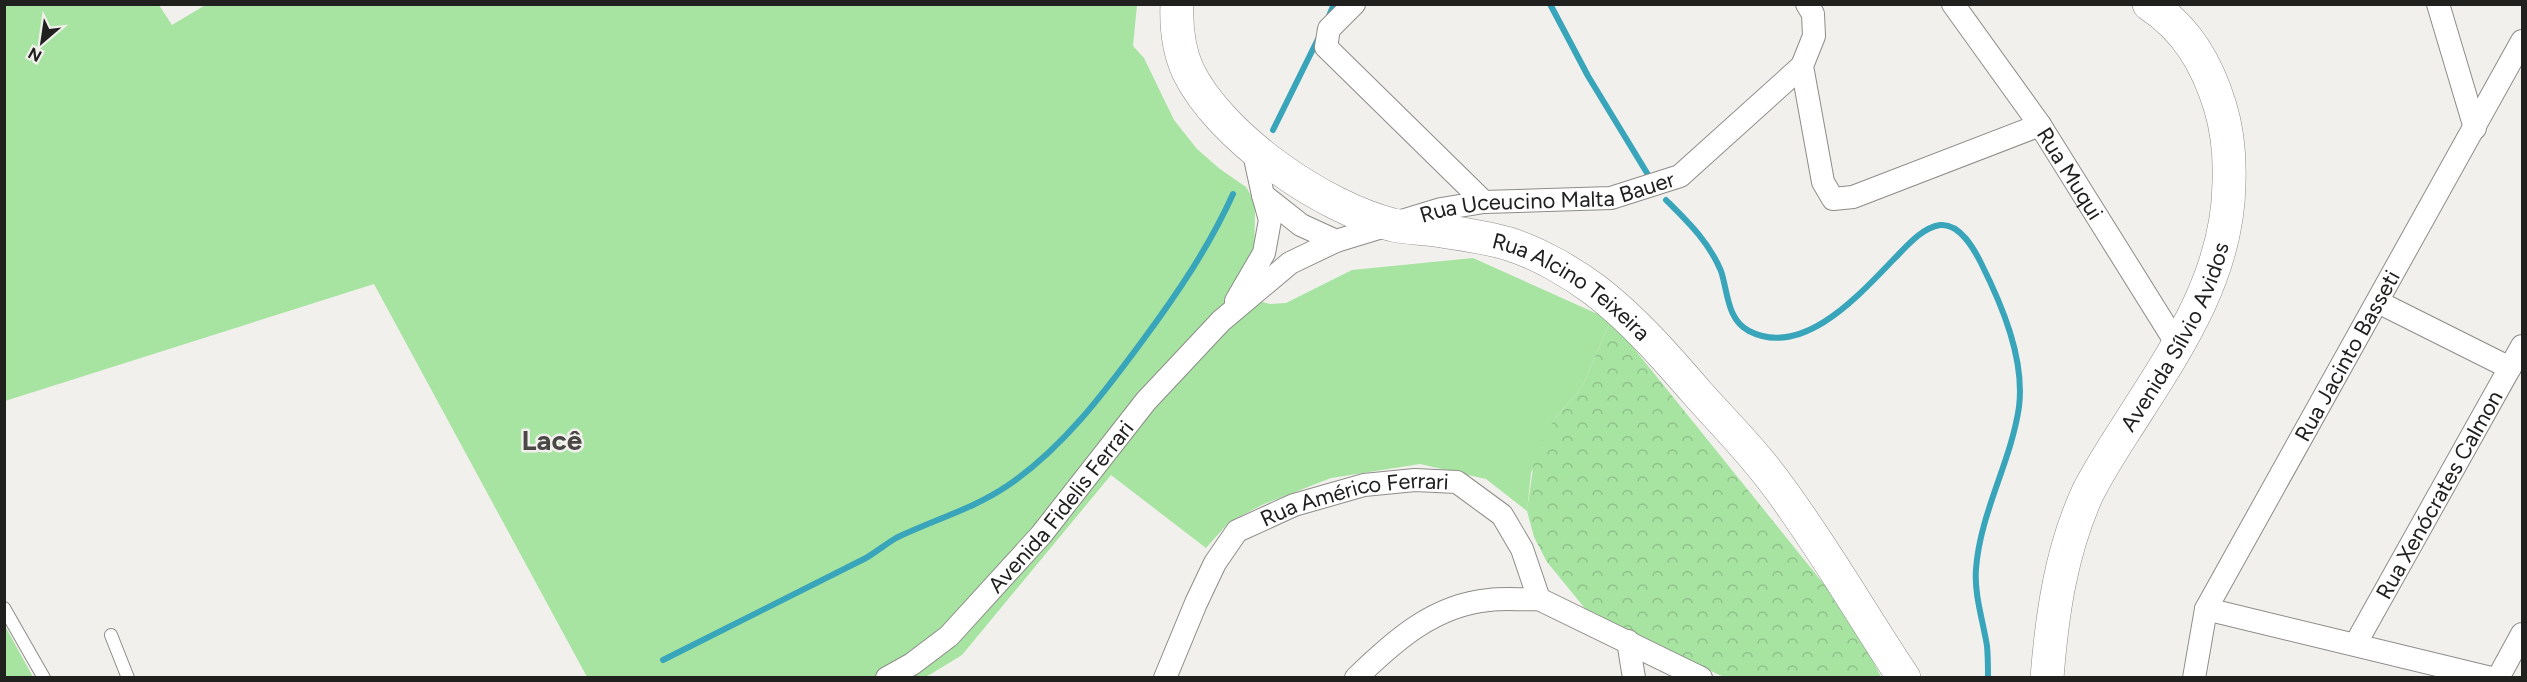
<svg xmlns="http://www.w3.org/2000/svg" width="2527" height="682" font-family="Figtree,sans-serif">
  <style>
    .green { fill: #a7e3a1 }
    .forest { fill: url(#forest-crowns) }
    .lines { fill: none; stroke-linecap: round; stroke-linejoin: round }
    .stream { stroke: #38a5bb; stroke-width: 6 }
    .lane-casing { stroke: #8d8c89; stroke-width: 14 }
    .street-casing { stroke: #8d8c89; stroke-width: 24 }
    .secondary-casing { stroke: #8d8c89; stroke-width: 34 }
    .lane { stroke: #fff; stroke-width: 12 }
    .street { stroke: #fff; stroke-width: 22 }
    .secondary { stroke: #fff; stroke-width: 33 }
    .labels { text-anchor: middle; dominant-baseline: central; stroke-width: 5; stroke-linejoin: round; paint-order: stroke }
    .street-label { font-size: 22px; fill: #20201f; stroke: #f2f0ed }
    .district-label { font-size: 28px; font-weight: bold; fill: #4a4846; stroke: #f2f0ed }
  </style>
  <defs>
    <pattern id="forest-crowns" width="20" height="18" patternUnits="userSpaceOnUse" patternTransform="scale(1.5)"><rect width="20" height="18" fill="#a7e3a1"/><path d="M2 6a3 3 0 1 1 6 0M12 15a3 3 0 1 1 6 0" fill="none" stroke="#8fc28a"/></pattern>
  </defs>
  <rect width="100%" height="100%" fill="#f2f0ed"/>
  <path class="green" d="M207 4 1137 5 1133 46 1144 58 1174 120 1197 149 1220 169 1246 187 1255 202 1254 300 1270 304 1286 303 1352 270 1473 258 1611 320 1582 387 1553 421 1531 473 1527 511 1486 479 1420 464 1331 478 1264 504 1229 522 1206 548 1111 475 962 655 926 677H587L374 284 5 401V5H159L172 25Z
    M4 626H5L33 677H5Z"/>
  <path class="forest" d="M1611 320 1852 619 1881 677H1724L1592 617 1547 562 1534 537 1527 511 1535 454 1553 421 1582 387Z"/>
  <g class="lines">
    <path class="stream" d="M1550 4 1588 76 1647 173
      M1329 16 1334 4
      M1273 130 1318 39
      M1666 200C1688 222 1709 242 1721 271 1728 292 1727 320 1749 331 1803 359 1860 294 1893 260 1906 247 1921 228 1940 225 1960 223 1974 249 1981 263 2002 305 2025 359 2019 407 2011 462 1980 513 1976 569 1974 594 1983 621 1987 646 1988 656 1988 667 1988 678
      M663 660 866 558C876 552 886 544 896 538 933 520 973 509 1007 486 1062 449 1104 393 1143 340 1177 294 1209 247 1233 194"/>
    <g class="lane-casing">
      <path id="lane" d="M4 608 44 678
        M111 635 128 678"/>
    </g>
    <g class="street-casing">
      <g id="street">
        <path d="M1354 4 1329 29 1326 47 1484 202"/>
        <path d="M1807 4 1813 14 1814 36 1802 66 1823 182 1833 199 1853 197 2040 125"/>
        <path id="s1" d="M1953 4 2040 125 2178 346"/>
        <path d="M2438 4 2475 128"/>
        <path id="s2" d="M1253 149 1263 195 1301 225 1336 241 1441 209 1484 202 1611 198 1680 176 1802 66"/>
        <path d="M1236 301 1264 253 1270 220 1263 195"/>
        <path d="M2378 302 2510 368"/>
        <path d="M2206 609 2491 678"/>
        <path d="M1628 641 1634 678"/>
        <path id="s3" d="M2356 643 2522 346"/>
        <path id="s4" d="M887 678 912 664 949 636 1041 535 1146 401 1221 321 1290 263 1336 241"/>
        <path id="s5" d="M1165 678 1196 603 1215 563 1237 531 1294 505 1364 485 1415 480 1457 482 1502 515 1522 549 1539 599 1701 678"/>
        <path d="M1356 678C1394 641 1434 605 1489 600 1505 598 1523 600 1539 599"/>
        <path id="s6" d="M2194 678 2206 609 2522 41"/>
        <path d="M2498 678 2522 634"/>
      </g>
    </g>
    <g class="secondary-casing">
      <g id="secondary">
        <path id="s7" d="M1177 4C1176 26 1179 51 1188 71 1220 137 1323 208 1393 225 1407 228 1421 228 1435 230 1460 234 1488 237 1512 245 1540 254 1572 273 1595 290 1634 320 1666 357 1698 394 1726 425 1756 455 1780 489 1825 550 1862 615 1904 678"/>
        <path id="s8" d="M2047 678C2052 614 2061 551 2088 492 2099 471 2112 450 2125 430 2174 353 2228 277 2229 183 2230 156 2228 132 2220 106 2207 64 2187 29 2149 4"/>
      </g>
    </g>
    <use href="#lane" class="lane"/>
    <use href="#street" class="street"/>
    <use href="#secondary" class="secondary"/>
  </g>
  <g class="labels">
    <g class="street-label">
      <text stroke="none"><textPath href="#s1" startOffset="206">Rua Muqui</textPath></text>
      <text stroke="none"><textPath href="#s2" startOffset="351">Rua Uceucino Malta Bauer</textPath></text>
      <text stroke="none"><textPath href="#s7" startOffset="524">Rua Alcino Teixeira</textPath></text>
      <text stroke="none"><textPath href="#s8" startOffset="370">Avenida Sílvio Avidos</textPath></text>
      <text stroke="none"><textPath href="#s6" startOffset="360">Rua Jacinto Basseti</textPath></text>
      <text stroke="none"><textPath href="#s3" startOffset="170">Rua Xenócrates Calmon</textPath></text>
      <text stroke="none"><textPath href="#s5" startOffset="288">Rua Américo Ferrari</textPath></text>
      <text stroke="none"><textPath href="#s4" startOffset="246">Avenida Fidelis Ferrari</textPath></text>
    </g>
    <g class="district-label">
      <text x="552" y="440">Lacê</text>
    </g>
  </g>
  <rect width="2527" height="682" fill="none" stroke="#20201f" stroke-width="12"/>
  <g transform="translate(42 42) rotate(209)" stroke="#f2f0ed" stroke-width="4.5" paint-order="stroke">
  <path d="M0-4.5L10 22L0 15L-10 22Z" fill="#20201f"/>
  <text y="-9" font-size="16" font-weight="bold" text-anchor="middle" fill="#20201f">N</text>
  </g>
</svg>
